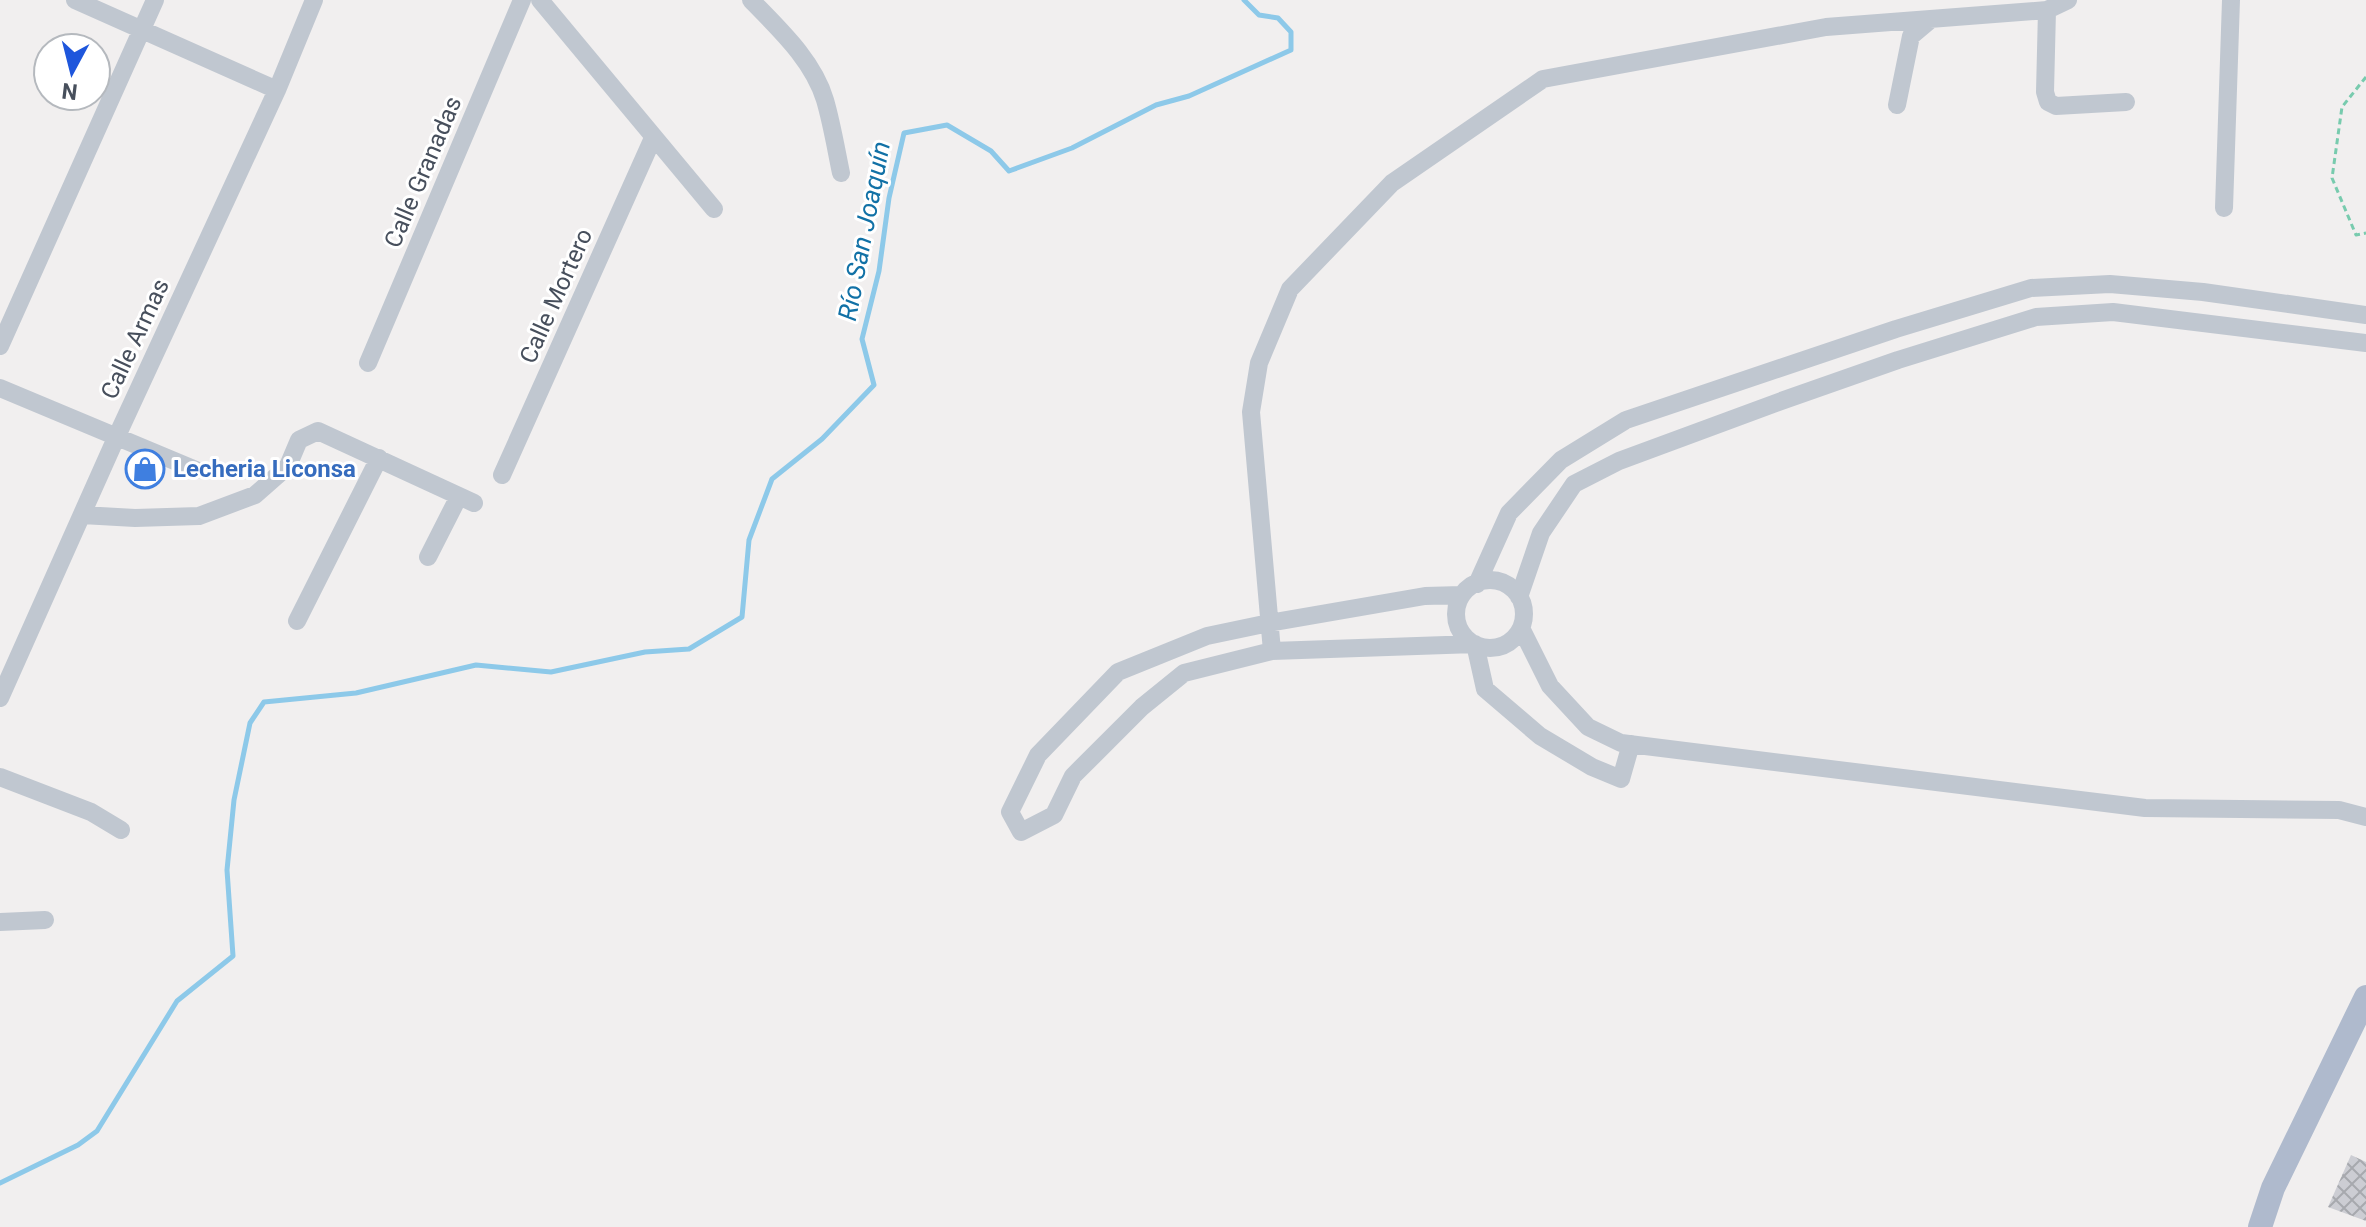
<svg xmlns="http://www.w3.org/2000/svg" width="2366" height="1227" font-family="Roboto,sans-serif">
  <style>
    .lines { fill: none; stroke-linecap: round; stroke-linejoin: round }
    .stream { stroke: #8dc9e9; stroke-width: 5 }
    .building { fill: url(#building-cross-hatch) }
    .path { stroke: #78cbae; stroke-width: 3; stroke-dasharray: 6 4; stroke-linecap: butt }
    .minor { stroke: #c0c7d0; stroke-width: 18 }
    .major { stroke: #afbacd; stroke-width: 24 }
    .labels { text-anchor: middle; dominant-baseline: central; stroke-width: 6; stroke-linejoin: round; paint-order: stroke }
    .street-label { font-size: 24px; fill: #474f5c; stroke: #fff }
    .shop-label { font-size: 24px; font-weight: bold; fill: #366cbe; stroke: #fff; text-anchor: start }
    .water-label { font-size: 26px; font-style: italic; fill: #1171a6; stroke: #fff }
  </style>
  <defs>
    <pattern id="building-cross-hatch" width="8" height="8" patternUnits="userSpaceOnUse" patternTransform="scale(2)"><rect width="8" height="8" fill="#cccdd3"/><path d="M0 0l8 8M0 8l8-8" fill="none" stroke="#a7a9ae"/></pattern>
  </defs>
  <rect width="100%" height="100%" fill="#f1efef"/>
  <g class="lines">
    <path class="stream" d="M0 1183 78 1145 97 1131 177 1001 233 956 227 870 234 800 250 723 264 702 356 693 476 665 551 672 645 652 689 649 742 617 749 540 772 479 822 439 874 385 862 339 879 271 889 198 904 133 947 125 991 151 1009 171 1072 148 1156 105 1189 96 1291 50V32L1278 18 1259 15 1244 0"/>
  </g>
  <path class="building" d="M2351 1155 2366 1162V1221L2328 1207Z"/>
  <g class="lines">
    <path class="path" d="M2366 77 2342 107 2332 178 2356 235 2366 233"/>
    <path class="minor" d="M75 0 277 90
      M540 0 714 209
      M751 0C779 29 813 60 825 100 832 124 836 149 841 173
      M2047 10 2045 92 2048 102 2056 106 2126 102
      M1897 105 1911 36 1930 20
      M2224 208 2231 0
      M0 346 155 0
      M368 363 522 0
      M0 388 196 470
      M502 475 653 138
      M82 515 135 518 199 516 255 495 288 466 299 440 318 431 474 503
      M428 557 459 496
      M1456 614a34 34 0 1 1 68 0a34 34 0 1 1-68 0Z
      M1477 584 1509 513 1561 460 1626 420 1896 329 2031 288 2110 284 2203 292 2366 315
      M1462 595 1425 596 1269 623 1207 636 1118 672 1038 755 1010 812 1021 832 1054 815 1073 776 1142 707 1184 673 1272 651 1475 644 1485 689 1540 736 1592 767 1621 779 1631 744
      M1519 597 1541 533 1574 484 1619 461 1784 400 1898 360 2036 317 2113 312 2366 343
      M297 621 379 458
      M1521 628 1550 686 1588 727 1621 743 2145 808 2339 810 2366 817
      M1272 651 1251 412 1259 363 1290 289 1392 183 1543 79 1826 27 2047 10 2068 0
      M0 698 116 438 277 90 314 0
      M0 777 91 812 121 830
      M0 922 45 920"/>
    <path class="major" d="M2260 1227 2273 1188 2366 997"/>
  </g>
  <defs>
    <g id="shop-ring" transform="scale(2)"><circle r="9.5" fill="#fff" stroke="#3f7fe0" stroke-width="1.5"/><path d="M-5-2.5h2.3a2.7 3.5 0 0 1 5.4 0H5L5.5 6h-11ZM-1.5-2.5h3a1.5 2.3 0 0 0-3 0Z" fill="#3f7fe0"/></g>
  </defs>
  <g fill-rule="evenodd">
    <use href="#shop-ring" x="145" y="469"/>
  </g>
  <g class="labels">
    <g class="street-label">
      <text transform="translate(423 172) rotate(-67)">Calle Granadas</text>
      <text transform="translate(556 296) rotate(-66)">Calle Mortero</text>
      <text transform="translate(135 339) rotate(-65)">Calle Armas</text>
    </g>
    <g class="shop-label">
      <text x="173" y="469">Lecheria Liconsa</text>
    </g>
    <g class="water-label">
      <text transform="translate(864 231) rotate(-79)">Río San Joaquín</text>
    </g>
  </g>
  <g transform="translate(72 72) rotate(187)"><circle r="38" fill="#ffffff" stroke="#b5b9be" stroke-width="2"/>
  <path d="M0-6L14 30L0 20L-14 30Z" fill="#1e56dc"/>
  <text y="-12" font-size="22" font-weight="bold" text-anchor="middle" fill="#474f5c">N</text>
  </g>
</svg>
